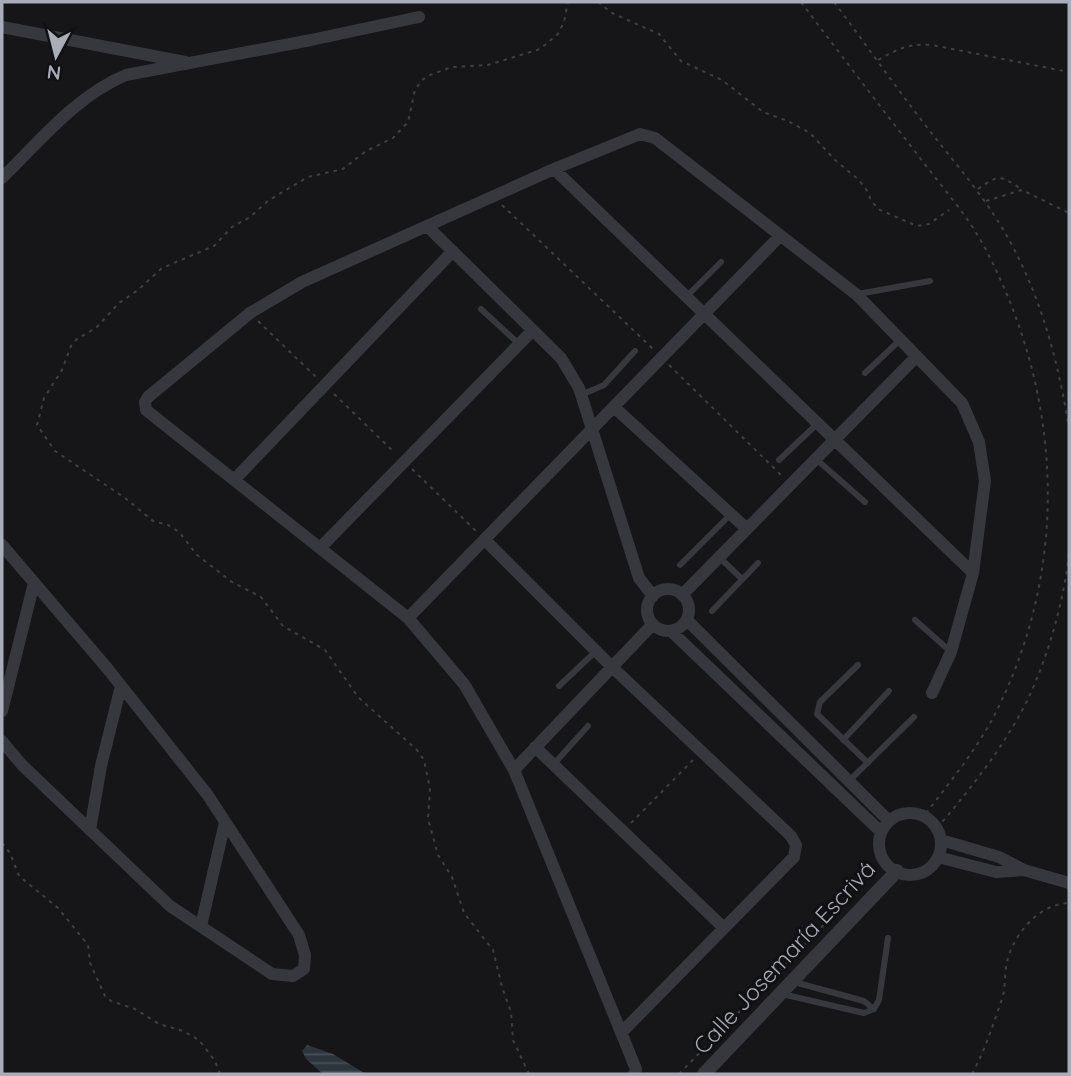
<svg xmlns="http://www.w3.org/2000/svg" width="1071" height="1076" font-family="Quicksand,sans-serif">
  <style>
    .water { fill: url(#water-rules) }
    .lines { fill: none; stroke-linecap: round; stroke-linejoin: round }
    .path { stroke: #3d3f44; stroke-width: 2; stroke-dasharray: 3.5 5; stroke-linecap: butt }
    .service { stroke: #37383d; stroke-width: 6 }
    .minor { stroke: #37383d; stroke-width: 12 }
    .tertiary { stroke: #37383d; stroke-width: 14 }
    .labels { text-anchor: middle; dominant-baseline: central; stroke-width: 6; stroke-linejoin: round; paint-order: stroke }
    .street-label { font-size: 23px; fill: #a8adb8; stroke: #111113 }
  </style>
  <defs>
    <pattern id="water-rules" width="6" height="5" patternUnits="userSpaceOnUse" patternTransform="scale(1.75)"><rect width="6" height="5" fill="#2c353c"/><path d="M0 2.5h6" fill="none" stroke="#485056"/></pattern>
  </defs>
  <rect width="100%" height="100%" fill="#161618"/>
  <path class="water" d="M307 1045 333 1054 366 1074H323L306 1059 302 1051Z"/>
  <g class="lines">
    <path class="path" d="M598 2 612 13 659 34 681 61 722 80 763 112 788 121 810 133 835 160 859 180 868 192 871 201 880 210 917 226 929 224 949 210
      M801 2C840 54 880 106 920 158 942 187 968 216 985 248 1063 396 1071 566 994 716 975 752 948 784 924 816
      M834 2C865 43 894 85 926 126 957 166 992 205 1015 251 1044 307 1059 367 1069 428
      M878 60C897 49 910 43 932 45L1069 72
      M978 189C999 174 1000 175 1021 189
      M986 201 1022 190 1069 213
      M502 205 653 349
      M258 321 317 378
      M669 365 782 476
      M334 394 395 453
      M412 469 476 531
      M631 823 693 760
      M937 828C967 793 996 757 1019 716 1044 672 1064 604 1069 553
      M2 843 10 853 19 876 58 908 88 945 90 963 105 996 111 1001 135 1009 159 1024 183 1031 199 1040 215 1061 220 1074
      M529 1074 513 1040 511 1012 502 987 493 950 464 913 452 877 438 855 428 819 430 789 424 760 417 750 358 697 325 650 283 626 261 597 232 582 197 555 179 532 168 525 153 521 125 498 55 451 37 425 44 398 62 370 71 346 77 339 96 328 119 303 138 290 162 268 214 246 232 227 250 217 269 200 308 177 343 169 366 151 393 138 408 122 415 90 422 80 430 75 452 67 488 65 540 49 558 34 564 22 568 2
      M679 1074 843 905 879 870
      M972 1074C985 1050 993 1025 1002 999 1006 987 1004 974 1007 962 1014 933 1039 904 1069 903"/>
    <path class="service" d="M858 294 930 281
      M687 296 721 262
      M481 309 519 344
      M865 373 900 340
      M581 395 604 385 635 351
      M816 459 865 502
      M779 460 817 424
      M719 557 742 579
      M680 565 731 514
      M712 611 758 563
      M915 620 951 652
      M858 665 820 702 817 714 868 763
      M559 686 596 651
      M843 740 889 691
      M553 765 588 726
      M849 781 914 717
      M794 982 864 1001 874 1009
      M782 994 864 1013 874 1009 879 1000 888 938"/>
    <path class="minor" d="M2 27 185 62
      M554 169 973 573
      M2 178C39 142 77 95 126 75L311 40 419 17
      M427 226 561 358 579 388 639 578 653 596
      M614 407 747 529
      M234 480 453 251
      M485 540 612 667 791 836 796 845 794 857 621 1033
      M2 545 107 668 207 794 299 935 305 955 304 969 293 976 272 974 170 906 22 765 2 741
      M320 548 533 330
      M647 610a21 21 0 1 1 42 0a21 21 0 1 1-42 0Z
      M682 595 916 357
      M408 618 780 236
      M687 620 889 821
      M671 631 881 832
      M2 711 34 583
      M535 747 724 928
      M514 770 653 624
      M879 844a31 31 0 1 1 62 0a31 31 0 1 1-62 0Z
      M90 830 101 766 121 686
      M941 840 999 857 1024 870 1069 883
      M938 857 996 872 1023 870
      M201 926 225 822
      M634 1074 636 1069 514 770 464 684 408 618 146 410 145 402 148 397 250 313 302 282 554 169 640 134 655 138 857 295 962 403 979 442 985 481 973 573 951 652 932 693"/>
    <path class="tertiary" d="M704 1074 897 871"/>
  </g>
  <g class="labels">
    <g class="street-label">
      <text transform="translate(784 957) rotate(-47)">Calle Josemaría Escrivá</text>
    </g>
  </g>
  <rect width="1071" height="1076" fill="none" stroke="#a8adb8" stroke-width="7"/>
  <g transform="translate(56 56) rotate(187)" stroke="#111113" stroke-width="5" paint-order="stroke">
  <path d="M0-5L12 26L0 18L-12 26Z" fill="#a8adb8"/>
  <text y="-10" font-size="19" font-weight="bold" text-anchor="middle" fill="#a8adb8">N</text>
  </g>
</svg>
